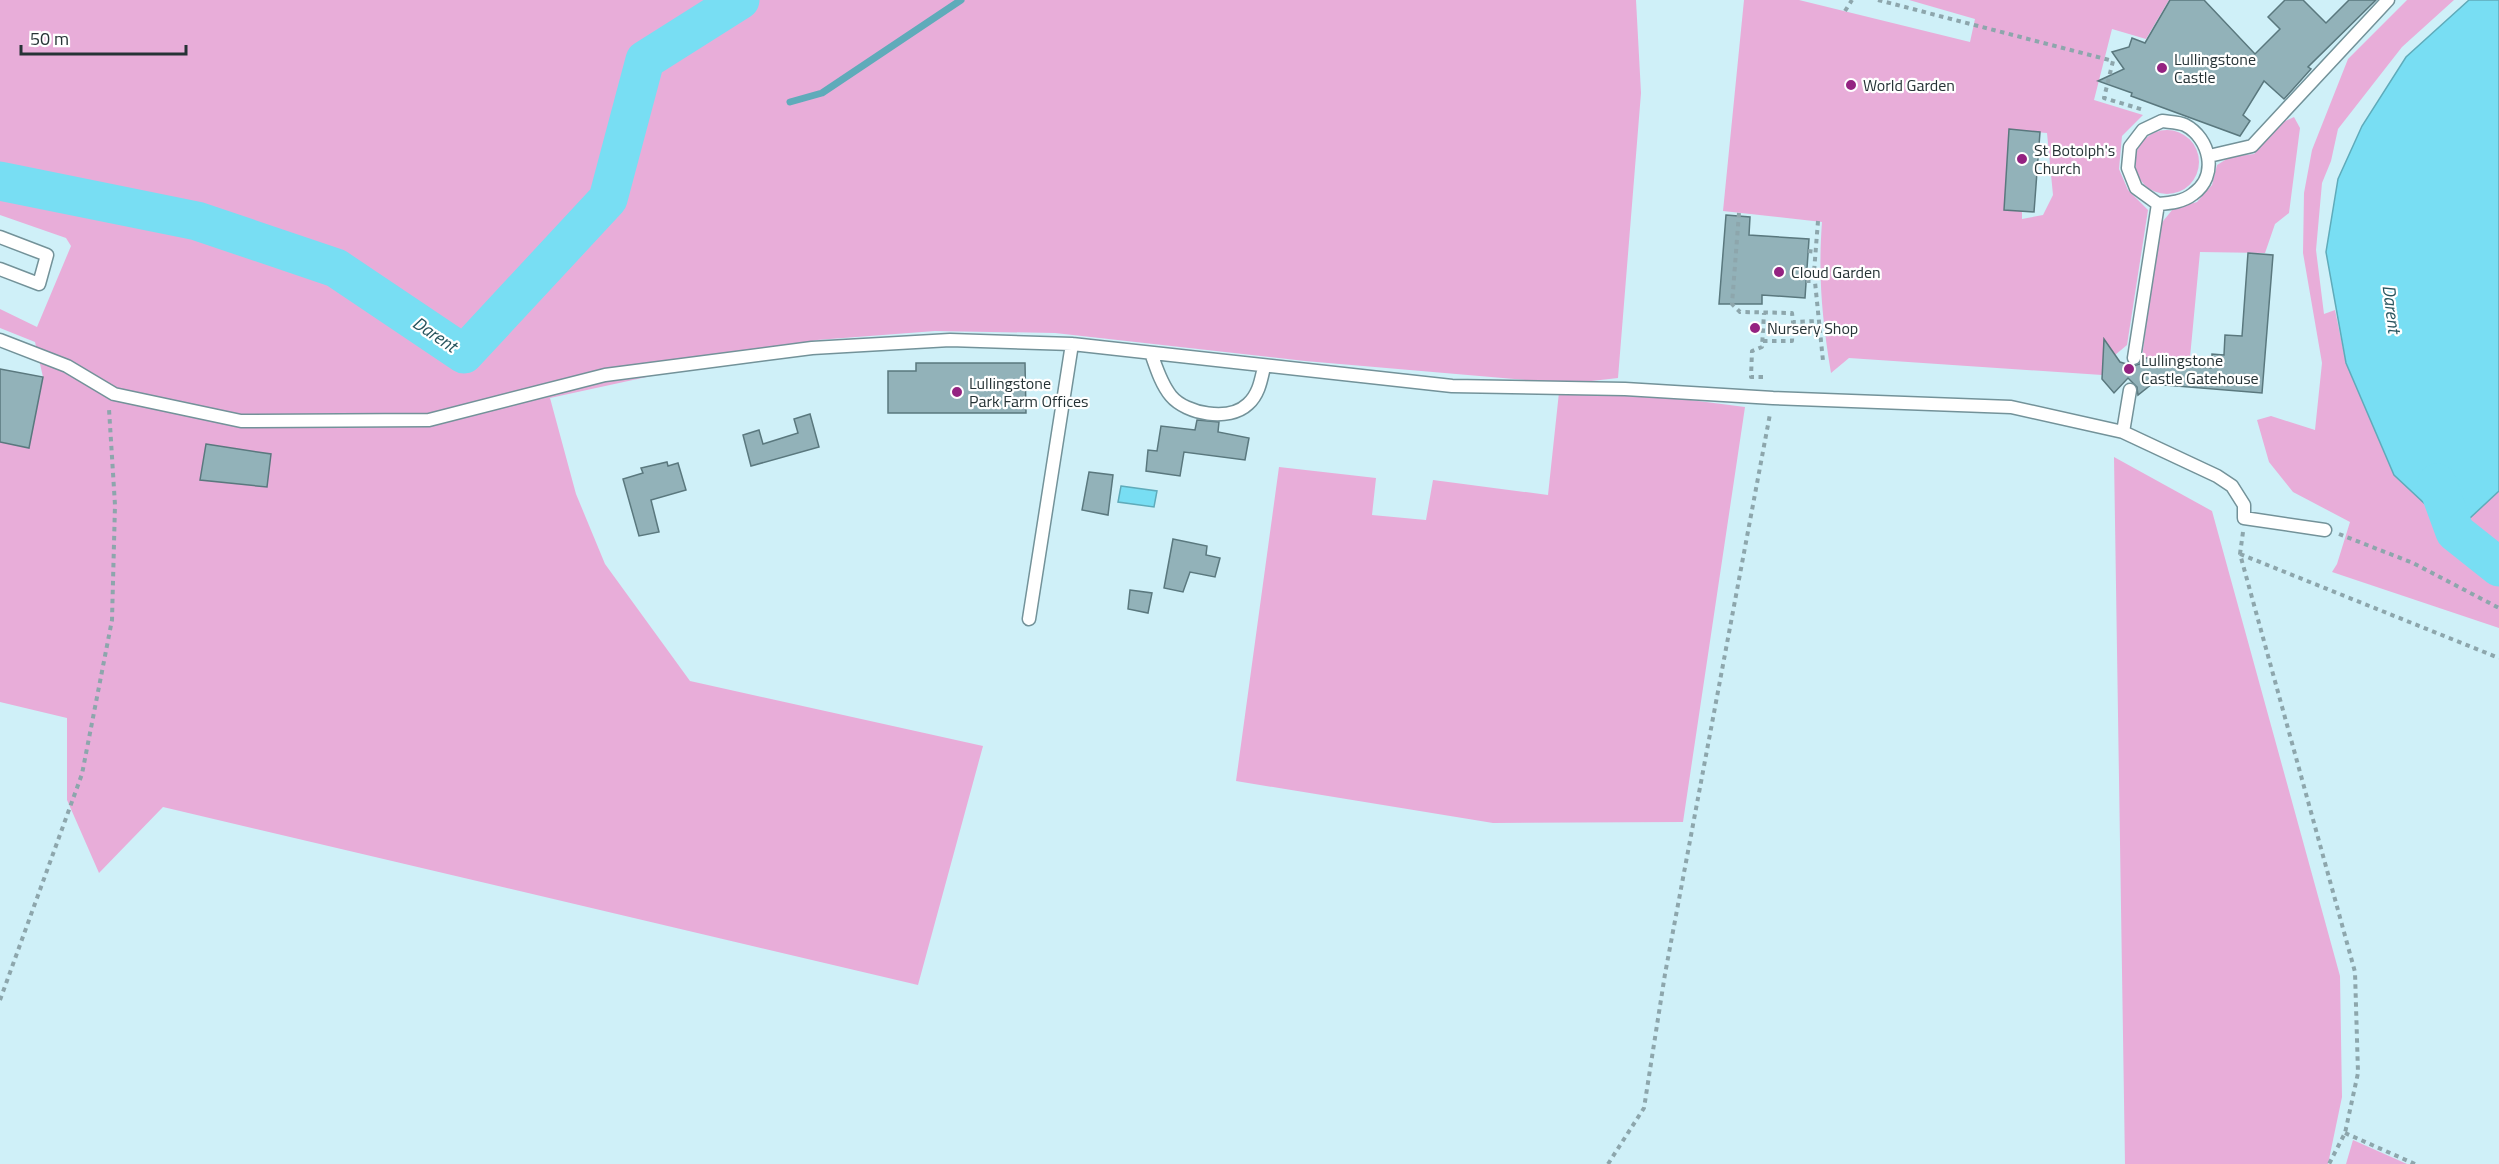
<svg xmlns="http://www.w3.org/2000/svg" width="2499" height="1164" font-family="'Titillium Web',sans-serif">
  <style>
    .green { fill: #e8add9; fill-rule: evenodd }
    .water { fill: #78def3; stroke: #5fabba; stroke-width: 1.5 }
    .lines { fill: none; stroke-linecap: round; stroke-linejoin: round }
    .stream { stroke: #5fabba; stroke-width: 7 }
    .river { stroke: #78def3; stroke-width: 39 }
    .building { fill: #92b2b9; stroke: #5a787e; stroke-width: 1.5 }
    .lane-casing { stroke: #739299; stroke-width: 15 }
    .path { stroke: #8da6ac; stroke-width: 4; stroke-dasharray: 4.5 4.5; stroke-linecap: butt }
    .lane { stroke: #fff; stroke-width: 12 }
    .poi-dot { fill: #942281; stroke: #fff; stroke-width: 2 }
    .labels { text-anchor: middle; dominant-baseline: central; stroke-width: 4.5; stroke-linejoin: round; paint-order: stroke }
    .poi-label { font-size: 16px; fill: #263336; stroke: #fff; text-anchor: start }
    .water-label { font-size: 18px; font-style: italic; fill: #27545d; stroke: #fff }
  </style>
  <rect width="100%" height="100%" fill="#cff0f8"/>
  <path class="green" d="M0 0H1636L1641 93 1618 378 1565 384 1745 407 1683 822 1493 823 1236 781 1279 467 1376 478 1372 515 1426 520 1433 480 1548 495 1560 383 1305 361 1055 333 935 331 817 340 550 398 576 494 605 564 690 681 983 746 918 985 163 807 99 873 67 800V718L0 702V442L29 448 43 377 35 342 0 328V309L37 327 71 246 66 238 0 215Z
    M1744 0H1799L1970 42 1975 19 1909 0H2169L2146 39 2112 29 2094 100 2143 115 2122 136 2119 169 2128 190 2148 210 2127 345 2115 355H2106L2103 360 2102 375 1849 358 1831 373C1822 318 1818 277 1822 222L1723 211ZM2009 130 2047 133 2053 195 2043 215 2022 219V211L2004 210Z
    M2407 0H2454L2402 47 2338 129 2331 161 2322 183 2316 250 2324 314 2335 310 2346 363 2455 532 2499 491V628L2332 572 2337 564 2350 522 2293 492 2269 462 2257 420 2271 416 2315 430 2322 363 2303 253 2304 193 2312 150 2348 59Z
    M2294 117 2300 128 2289 213 2275 224 2265 253 2200 252 2189 368 2156 363 2151 358H2142L2159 226 2173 209 2197 202 2212 185 2217 165 2230 157 2254 154 2283 122Z
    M2135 162a32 32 0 1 1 64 0a32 32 0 1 1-64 0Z
    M2114 457 2212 511 2340 976 2342 1097 2328 1164H2125Z
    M2353 1140 2407 1164H2346Z"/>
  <path class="water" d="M2469 0H2499V491L2455 532 2394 475 2346 363 2326 252 2338 179 2362 126 2406 57Z
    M1121 486 1157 491 1154 507 1118 502Z"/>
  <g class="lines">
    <path class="stream" d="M790 102 822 93 961 0"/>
    <path class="river" d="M0 181 197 221 336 268 464 354 608 199 645 60 740 0
      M2437 483 2455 532 2499 567"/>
  </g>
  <path class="building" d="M2170 0H2204L2255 54 2280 29 2268 17 2285 0H2303L2326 23 2349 0H2376L2308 67 2311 69 2284 99 2264 81 2243 115 2250 121 2240 136 2131 96 2132 93 2098 81 2124 69 2112 52 2129 47 2132 38 2145 43Z
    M2009 129 2040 132 2034 212 2004 210Z
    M1726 215 1750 217 1749 235 1809 239 1805 298 1762 295V304H1719Z
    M2248 253 2273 255 2262 393 2152 384 2138 395 2137 387 2128 378 2114 393 2102 379 2104 339 2120 362 2133 366 2140 364 2142 358H2151L2156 363 2211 368 2212 354 2224 355 2225 335 2242 336Z
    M916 363H1025L1026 413H888V371H916Z
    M0 369 43 377 29 448 0 442Z
    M810 414 819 447 751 466 743 435 759 430 763 444 798 433 794 419Z
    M1197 420 1219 422 1218 432 1249 438 1245 460 1184 452 1180 476 1146 471 1148 450 1157 451 1161 426 1195 430Z
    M206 444 271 454 267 487 200 480Z
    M667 462 668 466 678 463 686 490 651 500 659 532 639 536 623 479 643 473 641 468Z
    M1089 472 1113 475 1108 515 1082 510Z
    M1173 539 1207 546 1206 555 1220 558 1215 577 1190 572 1183 592 1164 588Z
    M1130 590 1152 593 1148 613 1128 609Z"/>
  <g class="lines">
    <g class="lane-casing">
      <path id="lane" d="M2162 121C2169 122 2179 122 2185 125 2210 138 2219 176 2193 194 2183 202 2170 203 2158 204L2136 188 2128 168 2130 147 2143 130Z
        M2209 156 2252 146 2388 0
        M0 237 47 255 39 284 0 269
        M0 340 67 366 114 394 241 421 429 420 605 375 812 348 950 340 1072 344 1452 386 1625 389 1773 398 2011 407 2123 432 2217 476 2232 486 2244 505V518L2325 530
        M1151 353C1156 367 1161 384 1171 396 1186 414 1229 422 1248 404 1259 394 1261 380 1264 367
        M2134 358 2158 204
        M2123 432 2130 390
        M1029 619 1072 344"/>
    </g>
    <path class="path" d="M1878 0 2113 61 2104 98 2144 110
      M1845 11 1852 0
      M1739 213 1732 304 1740 312 1792 313 1793 322 1817 321
      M1818 221 1814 272 1823 361
      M1808 251 1816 252
      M1806 281H1814
      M1763 341H1792L1793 322
      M1763 377H1751L1752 351 1762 347 1764 313
      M2243 532 2240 554 2355 972 2358 1073 2345 1133 2329 1164
      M2339 534 2413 563 2499 608
      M2240 554 2499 658
      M0 1000 82 774 112 620 115 505 109 409
      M2345 1133 2415 1164
      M1608 1164 1644 1108 1665 974 1770 414"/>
    <use href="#lane" class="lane"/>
  </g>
  <g class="poi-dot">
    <circle cx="2162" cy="68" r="6"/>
    <circle cx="1851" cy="85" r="6"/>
    <circle cx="2022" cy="159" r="6"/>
    <circle cx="1779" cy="272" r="6"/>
    <circle cx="1755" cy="328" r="6"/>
    <circle cx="2129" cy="369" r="6"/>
    <circle cx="957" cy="392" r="6"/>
  </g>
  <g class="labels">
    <g class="poi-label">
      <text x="2174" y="59">Lullingstone<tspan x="2174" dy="18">Castle</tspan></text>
      <text x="1863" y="85">World Garden</text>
      <text x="2034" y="150">St Botolph's<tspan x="2034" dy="18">Church</tspan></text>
      <text x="1791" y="272">Cloud Garden</text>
      <text x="1767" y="328">Nursery Shop</text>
      <text x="2141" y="360">Lullingstone<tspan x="2141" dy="18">Castle Gatehouse</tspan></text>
      <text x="969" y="383">Lullingstone<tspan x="969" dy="18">Park Farm Offices</tspan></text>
    </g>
    <g class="water-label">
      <text transform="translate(2392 309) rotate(83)">Darent</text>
      <text transform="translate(435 334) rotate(34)">Darent</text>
    </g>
  </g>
  <path d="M21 45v9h165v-9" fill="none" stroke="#263336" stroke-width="3"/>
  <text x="30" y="45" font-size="18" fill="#263336" stroke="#ffffff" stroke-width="4.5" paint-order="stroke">50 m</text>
</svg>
